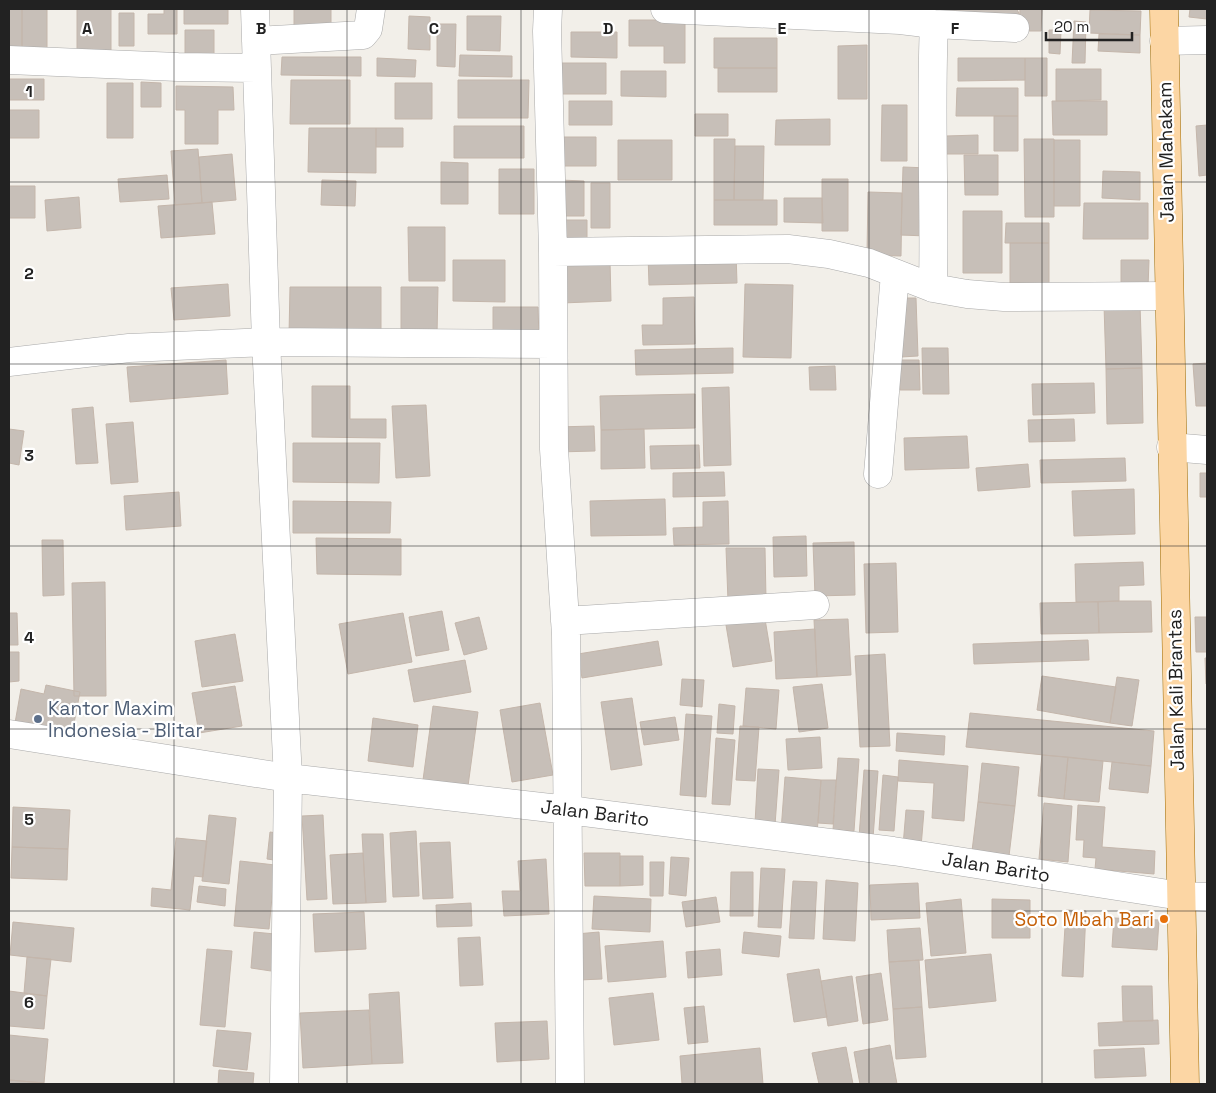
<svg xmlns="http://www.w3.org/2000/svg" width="1216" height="1093" font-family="'Space Grotesk',sans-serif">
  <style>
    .building { fill: #c7bfb8; stroke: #c4b6ab }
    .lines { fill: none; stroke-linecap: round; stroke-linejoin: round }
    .minor-casing { stroke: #a9a9a9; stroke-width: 29 }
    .major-casing { stroke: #a06b00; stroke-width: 29 }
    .minor { stroke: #fff; stroke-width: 28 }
    .major { stroke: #fcd6a4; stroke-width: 28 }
    .grid { fill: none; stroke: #222; stroke-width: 1; stroke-opacity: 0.55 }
    .service-dot { fill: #5c6f8a; stroke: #fff; stroke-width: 2 }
    .food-dot { fill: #e8710a; stroke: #fff; stroke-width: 2 }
    .labels { text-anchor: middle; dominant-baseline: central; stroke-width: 4.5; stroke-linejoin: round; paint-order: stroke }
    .street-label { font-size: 19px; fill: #222; stroke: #fff }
    .service-label { font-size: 19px; fill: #4e5e75; stroke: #fff; text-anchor: start }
    .food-label { font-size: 19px; fill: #c56008; stroke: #fff; text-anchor: end }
    .grid-label { font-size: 16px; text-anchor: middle; font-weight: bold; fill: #222; stroke: #fff; stroke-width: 4.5; stroke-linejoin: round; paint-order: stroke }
  </style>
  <rect width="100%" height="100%" fill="#f2efe9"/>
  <path class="building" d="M9 9H22V50H9Z
    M22 9H47V55H22Z
    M77 9H111V59H77Z
    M164 9H177V34H148V14H164Z
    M184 9H228V24H184Z
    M294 9H331V28H294Z
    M928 9H1017L1020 16 927 10Z
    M1020 9H1042L1041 31H1019Z
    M1190 9H1207V19L1189 17Z
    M1090 10 1141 11 1140 35 1089 33Z
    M119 13H134V46H119Z
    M409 16 430 17V50L408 49Z
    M467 16H501L500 51 467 50Z
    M629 20H685V63H664V46H629Z
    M1074 21 1086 22 1085 63H1072Z
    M437 24H456L455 67 437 66Z
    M185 30H214V61H185Z
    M1049 30H1061L1060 54 1049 53Z
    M571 32H617V58L571 57Z
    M1099 34 1140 35V53L1098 51Z
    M714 38H777V68H714Z
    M867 45V99H838V46Z
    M460 55 512 56V77L459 76Z
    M282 57H361V76L281 75Z
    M377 58 416 60 415 77 377 76Z
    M958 58H1025V80L958 81Z
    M1025 58H1047V96H1025Z
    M555 63H606V94H555Z
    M718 68H777V92H718Z
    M1056 69H1101V100L1056 101Z
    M621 71H666V97L621 96Z
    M9 79H44V100H9Z
    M291 80H350V124H290Z
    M458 80H529L528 118H458Z
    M141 82 161 83V107H141Z
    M107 83H133V138H107Z
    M395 83H432V119H395Z
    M176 86 233 87 234 110H218V144H185V110H176Z
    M957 88H1018V116H956Z
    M569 101H612V125H569Z
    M1052 101H1107V135H1053Z
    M882 105H907V161H881Z
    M9 110H39V138H9Z
    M695 114H728V136H695Z
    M994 116H1018V151H994Z
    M830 119V145H775L776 120Z
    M1207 125V175L1199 176 1196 126Z
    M454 126H524V158H454Z
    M309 128H376V173L308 172Z
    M376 128H403V147H376Z
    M978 135V154H946V136Z
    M559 137H596V166H559Z
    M714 139H735L734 200H714Z
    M1024 139H1054V217H1025Z
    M618 140H672V180H618Z
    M1054 140H1080V206H1054Z
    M735 146H764L763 200H734Z
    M198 149 202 203 175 205 171 151Z
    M232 154 236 200 202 203 199 157Z
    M964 155H998V195H965Z
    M441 162 468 163V204H441Z
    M903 167 929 168 927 236 901 235Z
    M499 169H534V214H499Z
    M1103 171 1140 172V200L1102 198Z
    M167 175 169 199 120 202 118 179Z
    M822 179H848V231H822Z
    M322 180 356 181 355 206 321 205Z
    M560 180 584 181V216H560Z
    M591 183H610V228H591Z
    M9 186H35V218H9Z
    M868 192 902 193 901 256 867 255Z
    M79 197 81 228 47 231 45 200Z
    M784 198H822L823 223 784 222Z
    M714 200H777V225H714Z
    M212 202 215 234 161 238 158 206Z
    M1084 203H1148V239H1083Z
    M963 211H1002V273H963Z
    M563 220H587V238H563Z
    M1006 223H1049V243H1005Z
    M408 227H445V281H409Z
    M1010 243H1049V283H1010Z
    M736 253 737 283 649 285 648 255Z
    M453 260H505V302L453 301Z
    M1121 260H1149L1148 288 1121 287Z
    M610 261 611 301 562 303 561 262Z
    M228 284 230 316 174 320 171 288Z
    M745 284 793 285 791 358 743 357Z
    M290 287H381V335H289Z
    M401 287H438L437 335H401Z
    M694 297 695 344 643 345 642 325H663V298Z
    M899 298H916L918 356 901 357Z
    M1140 304 1142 368 1106 369 1104 305Z
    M493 307H538L539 339H493Z
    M733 348V373L636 375 635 350Z
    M922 348H948L949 394H923Z
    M226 360 228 394 130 402 127 367Z
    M898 360H919L920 390H900Z
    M1207 363V406H1196L1193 364Z
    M835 366 836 390H810L809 367Z
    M1142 368 1143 423 1107 424 1106 369Z
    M1094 383 1095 413 1033 415 1032 384Z
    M312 386H350V419H386V438L312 437Z
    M729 387 731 465 704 466 702 388Z
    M695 394V428L601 430 600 396Z
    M426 405 430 476 396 478 392 406Z
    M93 407 98 463 76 464 72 409Z
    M1074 419 1075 441 1029 442 1028 420Z
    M133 422 138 482 111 484 106 424Z
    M594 426 595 451 557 452 556 427Z
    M9 429 24 431 19 465 9 463Z
    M644 429 645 468 601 469V430Z
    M967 436 969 468 905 470 904 438Z
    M293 443H380L379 483 293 482Z
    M699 445 700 468 651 469 650 446Z
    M1125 458 1126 481 1041 483 1040 460Z
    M1028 464 1030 487 978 491 976 468Z
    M724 472 725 496 673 497V473Z
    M1200 473H1207V497H1200Z
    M1134 489 1135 534 1074 536 1072 491Z
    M179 492 181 526 126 530 124 496Z
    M665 499 666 535 591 536 590 501Z
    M293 501 391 502 390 533H293Z
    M728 501 729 544 674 545 673 528 703 527V502Z
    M806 536 807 576 774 577 773 537Z
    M316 538 401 539V575L317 574Z
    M42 540H63L64 595 43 596Z
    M854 542 855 595 815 596 813 543Z
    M726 548H765L766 600 728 601Z
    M1143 562 1144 585 1119 586V601L1076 602 1075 564Z
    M896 563 898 632 866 633 864 564Z
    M105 582 106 696H74L72 583Z
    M1119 601H1151L1152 632 1099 633 1098 602Z
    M1098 602 1099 633 1041 634 1040 603Z
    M442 611 449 650 416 656 409 617Z
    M9 613H17L18 645H9Z
    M403 613 412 662 348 674 339 624Z
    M764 613 772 661 733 667 725 619Z
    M479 617 487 649 464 655 455 623Z
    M1195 617H1207V652H1196Z
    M848 619 851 675 817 677 814 620Z
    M815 629 817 677 776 679 774 632Z
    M235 634 243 681 202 687 195 641Z
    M1088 640 1089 660 974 664 973 644Z
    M658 641 662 665 582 678 578 654Z
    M9 652H19V681L9 682Z
    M885 654 890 746 860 747 855 656Z
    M1205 658H1207V684H1206Z
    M465 660 471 692 414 702 408 670Z
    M1042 676 1116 687 1110 723 1037 710Z
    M1117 677 1139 680 1132 726 1110 723Z
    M682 679 704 680 702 707 680 705Z
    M822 684 828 728 799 732 793 687Z
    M46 685 80 692 72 734 15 723 21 689 44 694Z
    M235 686 242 726 199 733 192 693Z
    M746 688 779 690 776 729 743 726Z
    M632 698 642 765 611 770 601 702Z
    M540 703 553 775 512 782 500 710Z
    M719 704 735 706 733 734 717 733Z
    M433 706 478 712 468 786 423 780Z
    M970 713 1154 731 1151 766 966 747Z
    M686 714 712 716 706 797 680 795Z
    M675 717 679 740 644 745 640 722Z
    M373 718 418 725 413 767 368 761Z
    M740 726 759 727 755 781 736 780Z
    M897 733 945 736 944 755 896 751Z
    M820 737 822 768 788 770 786 739Z
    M716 738 735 740 730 805 712 804Z
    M1042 755 1068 757 1064 799 1038 796Z
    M1068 757 1103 761 1099 802 1064 799Z
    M838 758 859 759 854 831 833 830Z
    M899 760 968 766 964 821 932 818 934 783 898 781Z
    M1112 762 1151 766 1148 793 1109 789Z
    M982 763 1019 767 1015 806 978 802Z
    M758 769 779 770 775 825 755 823Z
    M864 770 878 771 873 838 859 837Z
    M883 775 898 777 894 831 879 830Z
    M785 777 821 780 817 834 781 831Z
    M821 780H836L833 824 818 823Z
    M978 802 1015 806 1009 856 972 851Z
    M1044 803 1072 806 1068 862 1039 859Z
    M1078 805 1105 807 1102 847 1155 851 1154 874 1095 869 1096 858 1083 857 1084 840H1076Z
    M13 807 70 810 68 849 12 847Z
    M906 810 924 811 921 847 903 846Z
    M209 815 236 818 229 884 202 881Z
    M323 815 327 899 307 900 302 816Z
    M416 831 419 896 393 897 390 833Z
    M270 832 284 834 281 861 267 859Z
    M362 834H383L386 902 366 903Z
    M176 838 207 841 203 877 194 876 190 910 151 906 152 888 171 890Z
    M450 842 453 898 423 899 420 843Z
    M12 847 68 849 67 880 11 878Z
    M363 853 366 903 333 904 330 855Z
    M584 853H620V886H585Z
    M620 856H643V885L620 886Z
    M671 857 689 858 686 896 669 894Z
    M546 859 549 914 504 916 502 891H520L518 861Z
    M240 861 275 865 269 929 234 926Z
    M650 862H664L663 896H650Z
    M761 868 785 869 781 928 758 927Z
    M731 872H753V916H730Z
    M826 880 858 883 855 941 823 939Z
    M793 881 817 882 814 939 789 938Z
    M918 883 920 918 871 920 870 885Z
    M199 886 226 889 225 906 197 902Z
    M594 896 651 899 650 932 592 929Z
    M716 897 720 922 686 927 682 902Z
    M961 899 966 953 931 956 926 903Z
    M992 899 1030 900V938H992Z
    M471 903 472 926 437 927 436 905Z
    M1066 910 1086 911 1083 977 1062 976Z
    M364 912 366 949 315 952 313 914Z
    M1114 918 1159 920 1157 950 1112 947Z
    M13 922 74 928 71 962 10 955Z
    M920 928 923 960 889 962 887 930Z
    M254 932 275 934 271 971 251 968Z
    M599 932 602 979 579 980 576 934Z
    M744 932 781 936 779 957 742 953Z
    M480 937 483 985 460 986 458 938Z
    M663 941 666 977 608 982 605 946Z
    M207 949 232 951 225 1027 200 1025Z
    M720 949 722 975 688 978 686 952Z
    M991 954 996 1001 929 1008 925 960Z
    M27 957 51 959 47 996 24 993Z
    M919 960 922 1007 893 1009 889 962Z
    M819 969 827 1017 794 1022 787 974Z
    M881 973 888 1020 863 1024 856 977Z
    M852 976 858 1021 828 1026 821 981Z
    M1122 986H1152L1153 1021H1123Z
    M9 991 47 996 44 1029 9 1026Z
    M399 992 403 1063 372 1064 369 994Z
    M653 993 659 1040 614 1045 609 998Z
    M704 1006 708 1042 688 1044 684 1008Z
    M922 1007 926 1057 896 1059 893 1009Z
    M369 1010 372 1064 303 1068 300 1013Z
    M1158 1020 1159 1044 1099 1046 1098 1023Z
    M547 1021 549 1059 497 1062 495 1023Z
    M217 1030 251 1033 247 1070 213 1066Z
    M9 1035 48 1039 44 1083 9 1080Z
    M890 1045 897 1084H860L854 1052Z
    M846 1047 853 1084H819L812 1053Z
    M760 1048 763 1084H682L680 1056Z
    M1144 1048 1146 1076 1095 1078 1094 1050Z
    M219 1070 254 1073 253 1084H218Z
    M9 1080 44 1083V1084H9Z"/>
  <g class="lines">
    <g class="minor-casing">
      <path id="minor" d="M255 9 266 342 288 778 284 1084
        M548 9 547 31 553 252 554 449 566 635 570 1084
        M665 9 900 20 934 24 1015 28
        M256 41 363 35 368 29 371 9
        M1164 41 1207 40
        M9 60 178 67 257 68
        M553 252 788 249 829 254 869 263 933 288 967 294 1004 297 1168 296
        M933 288C935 200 930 112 934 24
        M9 362 129 348 266 342 553 344
        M1171 447 1207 450
        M878 474 895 274
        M565 621 815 605
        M9 734 288 778 568 810 893 851 1181 896 1207 897"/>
    </g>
    <g class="major-casing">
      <path id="major" d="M1164 9 1185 1084"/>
    </g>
    <use href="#minor" class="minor"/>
    <use href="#major" class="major"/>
  </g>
  <path class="grid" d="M174 9V1084M347 9V1084M521 9V1084M695 9V1084M869 9V1084M1042 9V1084M9 182H1207M9 364H1207M9 546H1207M9 729H1207M9 911H1207"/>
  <circle class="service-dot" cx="38" cy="719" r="5"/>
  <circle class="food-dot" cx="1164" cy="919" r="5"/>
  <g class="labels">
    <g class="street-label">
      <text transform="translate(1166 152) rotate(-91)">Jalan Mahakam</text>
      <text transform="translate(1176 690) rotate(-91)">Jalan Kali Brantas</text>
      <text transform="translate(595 813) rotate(7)">Jalan Barito</text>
      <text transform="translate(996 867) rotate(9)">Jalan Barito</text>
    </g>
    <g class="service-label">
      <text x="48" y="708">Kantor Maxim<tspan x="48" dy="22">Indonesia - Blitar</tspan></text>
    </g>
    <g class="food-label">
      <text x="1154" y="919">Soto Mbah Bari</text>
    </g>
  </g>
  <g class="grid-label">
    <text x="87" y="34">A</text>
    <text x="261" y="34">B</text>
    <text x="434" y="34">C</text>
    <text x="608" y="34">D</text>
    <text x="782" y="34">E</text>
    <text x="955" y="34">F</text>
    <text x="29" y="97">1</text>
    <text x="29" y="279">2</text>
    <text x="29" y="461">3</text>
    <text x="29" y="643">4</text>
    <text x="29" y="825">5</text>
    <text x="29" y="1008">6</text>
  </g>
  <rect width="1216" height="1093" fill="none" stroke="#222222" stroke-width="20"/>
  <path d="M1046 32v8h86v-8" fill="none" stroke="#222222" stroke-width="2.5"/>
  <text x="1054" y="32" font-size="15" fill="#222222" stroke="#ffffff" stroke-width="4" paint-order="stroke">20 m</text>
</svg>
